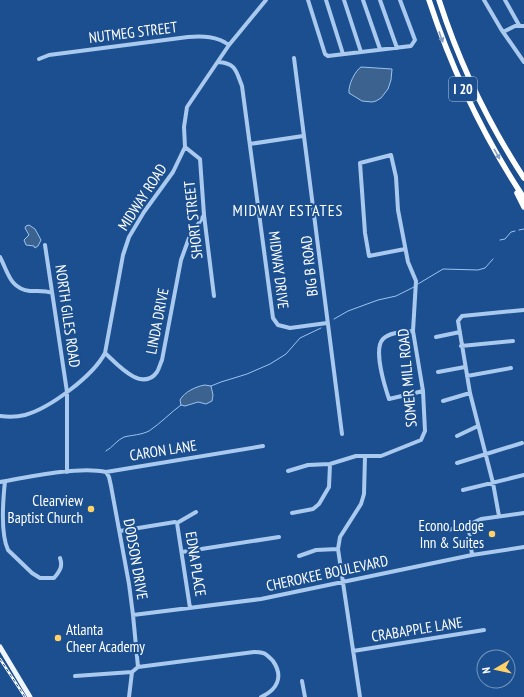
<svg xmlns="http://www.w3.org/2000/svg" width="524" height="697" font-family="'PT Sans Narrow',sans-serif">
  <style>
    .water { fill: #3c6290; stroke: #9cc4f0 }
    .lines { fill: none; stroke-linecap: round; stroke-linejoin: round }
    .stream { stroke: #9cc4f0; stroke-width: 1 }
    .minor { stroke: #a9c9ee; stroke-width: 4 }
    .major { stroke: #f0f6ff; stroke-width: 5 }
    .highway { stroke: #fff; stroke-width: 5.5 }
    .rail-casing { stroke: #fff; stroke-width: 2.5 }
    .rail { stroke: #1b4f8f; stroke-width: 1; stroke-dasharray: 3; stroke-linecap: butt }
    .oneway { fill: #829ec1 }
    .poi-dot { fill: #ffd166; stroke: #1b4f8f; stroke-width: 1.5 }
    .labels { text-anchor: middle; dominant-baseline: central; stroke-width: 4; stroke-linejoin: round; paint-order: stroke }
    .shield { fill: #1b4f8f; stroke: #bbcadd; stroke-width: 1 }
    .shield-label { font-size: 14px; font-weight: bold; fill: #fff }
    .street-label { font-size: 15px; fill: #fff; stroke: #1b4f8f }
    .poi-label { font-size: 15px; fill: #fff; stroke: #1b4f8f; text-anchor: end }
    .neighbourhood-label { font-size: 16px; letter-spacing: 1px; fill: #fff; stroke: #1b4f8f }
  </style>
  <rect width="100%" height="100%" fill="#1b4f8f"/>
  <path class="water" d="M361 67 392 69 391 80 388 89 381 98 376 101 372 102 362 101 349 93C348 85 355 71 361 67Z
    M29 225 35 229 41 240 38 246 35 248 34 246 26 245 24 240 29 235 25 228 26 226Z
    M205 385 211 386 213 395 212 401 206 404 198 402 185 406 181 405 180 400C184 392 197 386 205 385Z"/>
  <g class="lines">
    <path class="stream" d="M519 230 524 229
      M500 240 505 239 511 232 515 231
      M418 284 443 269 478 270 485 268 493 259
      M334 319 348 311 378 300 396 296 414 287
      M211 386 221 382 247 374 270 364 286 354 300 338 321 328
      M106 451C113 447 117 440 124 437 132 435 141 435 149 431 161 423 170 413 181 405"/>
    <path class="minor" d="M308 0 325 54 328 56 411 46 415 40 400 0
      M326 0 343 54
      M344 0 361 52
      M363 0 380 49
      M380 0 397 48
      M484 0 501 29 524 62
      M505 0 519 25
      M503 32 515 26H524
      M294 58 342 434
      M39 59 49 55 188 37C203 36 217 36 229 45
      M218 62C236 63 236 71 242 86L273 318 278 325 290 328 327 323
      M250 144 303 136
      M185 147 200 159 204 215 214 296
      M45 245 67 392V472
      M0 257C8 272 10 289 30 291 38 291 45 290 52 293
      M413 331C404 332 390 332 383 339 373 349 385 387 389 399L423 391
      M436 337 460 332
      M461 346 513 341
      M105 353C117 364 142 393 157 372 159 369 160 364 162 360L181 260 189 238 204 215
      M438 372 465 367
      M467 376 511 368
      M443 401 470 393
      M0 416C8 417 17 417 25 415 50 408 93 376 105 353L123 255 129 237 144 212 173 172 185 147 184 127 187 107 229 45 266 0
      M457 436 478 426
      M457 463 522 443
      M288 471 308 465 330 464 356 456H381L421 440 425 431 423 391 413 331 416 281 408 262 398 210 396 177 391 155 360 163 365 233 369 256 405 249
      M106 472 109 477 111 486 129 584 133 615 138 667 132 672 129 697
      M5 481C3 500 0 533 8 550L32 573 40 578H54C60 571 63 566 60 558
      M0 482C28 477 79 466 106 472L263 446
      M463 490 524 475
      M292 513 313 509 319 504 329 487 330 464
      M499 516 493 483 470 393 458 321 462 316 524 310
      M177 523 190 608
      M446 530 464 527 469 528
      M120 531 175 522 177 523 196 512
      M182 552 279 537
      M472 555 469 529 470 524 481 519 524 513
      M299 556 316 550 338 549
      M133 615 261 599 472 555 524 547
      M353 651 484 630
      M138 667 254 652C257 652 260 652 263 653 267 654 270 658 273 661 284 677 277 690 261 697
      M75 676 132 672
      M302 681 305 697
      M360 697 338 549 340 537 361 504 364 494 365 456"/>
    <path class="major" d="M0 647 30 697"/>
    <path class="highway" d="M429 0C452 70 483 136 524 198
      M439 0C459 62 488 123 524 178
      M517 193 524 207"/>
    <g class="rail-casing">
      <path id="rail" d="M0 659 25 697"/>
    </g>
    <use href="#rail" class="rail"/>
  </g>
  <defs><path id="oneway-solid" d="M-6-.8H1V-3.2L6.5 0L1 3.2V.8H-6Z"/></defs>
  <g class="oneway">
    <use href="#oneway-solid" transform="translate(441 37) rotate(70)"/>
    <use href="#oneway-solid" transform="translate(497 154) rotate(60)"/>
  </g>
  <g class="poi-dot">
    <circle cx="91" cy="509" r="4"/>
    <circle cx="492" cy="534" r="4"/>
    <circle cx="58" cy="638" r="4"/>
  </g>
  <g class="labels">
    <rect class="shield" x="449" y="77" width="28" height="24" rx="3"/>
    <g class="shield-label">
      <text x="463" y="89">I 20</text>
    </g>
    <g class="street-label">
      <text transform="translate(133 32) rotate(-7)">NUTMEG STREET</text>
      <text transform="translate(142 197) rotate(-57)">MIDWAY ROAD</text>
      <text transform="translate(193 220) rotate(-96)">SHORT STREET</text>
      <text transform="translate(309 266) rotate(-96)">BIG B ROAD</text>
      <text transform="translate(279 270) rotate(83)">MIDWAY DRIVE</text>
      <text transform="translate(68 316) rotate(82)">NORTH GILES ROAD</text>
      <text transform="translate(157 321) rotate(-79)">LINDA DRIVE</text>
      <text transform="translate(407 378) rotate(-95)">SOMER MILL ROAD</text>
      <text transform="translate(163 450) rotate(-9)">CARON LANE</text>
      <text transform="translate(136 559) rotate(80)">DODSON DRIVE</text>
      <text transform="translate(196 564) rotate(81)">EDNA PLACE</text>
      <text transform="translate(327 573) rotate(-12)">CHEROKEE BOULEVARD</text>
      <text transform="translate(417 629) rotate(-9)">CRABAPPLE LANE</text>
    </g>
    <g class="poi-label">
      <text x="83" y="500">Clearview<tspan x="83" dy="17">Baptist Church</tspan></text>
      <text x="484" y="525">Econo Lodge<tspan x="484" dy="17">Inn &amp; Suites</tspan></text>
      <text x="66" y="629" text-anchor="start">Atlanta<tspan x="66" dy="17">Cheer Academy</tspan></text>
    </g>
    <g class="neighbourhood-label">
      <text x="288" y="210">MIDWAY ESTATES</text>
    </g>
  </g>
  <g transform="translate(496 669) rotate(261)"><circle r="19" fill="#1b4f8f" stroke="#7695bc"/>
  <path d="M0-3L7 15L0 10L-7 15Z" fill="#ffd166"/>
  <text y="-6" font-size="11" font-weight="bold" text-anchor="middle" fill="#ffffff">N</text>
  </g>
</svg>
